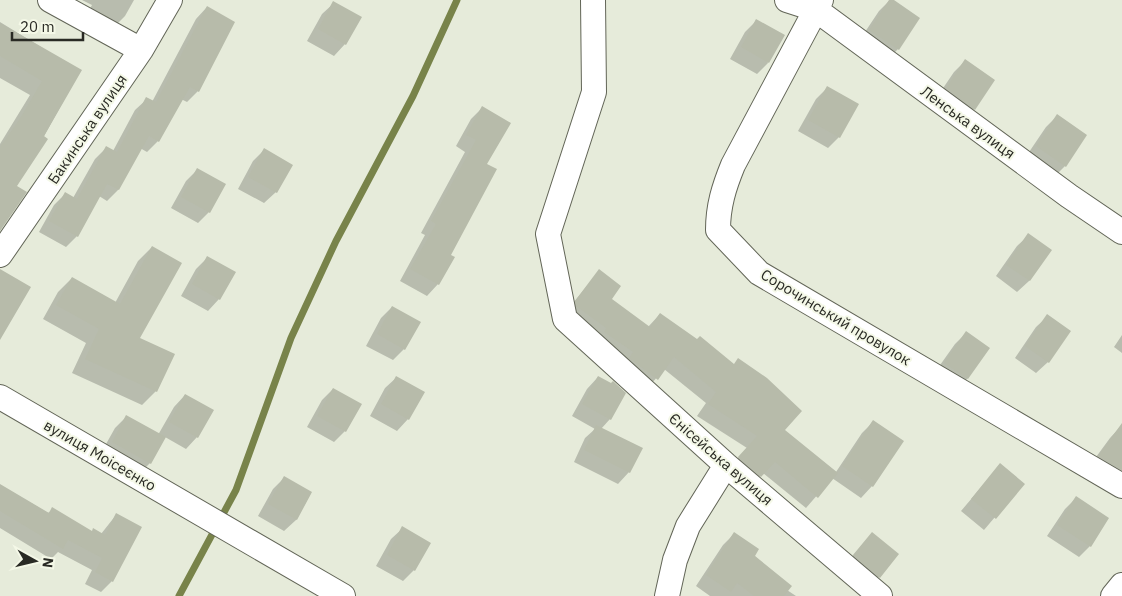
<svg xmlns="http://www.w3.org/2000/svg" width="1122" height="596" font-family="'IBM Plex Sans',sans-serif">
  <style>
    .shadow { fill: #0003 }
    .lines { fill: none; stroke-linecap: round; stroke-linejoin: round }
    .stream { stroke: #78834a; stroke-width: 7 }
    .building { fill: #b7bbaa }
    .minor-casing { stroke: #626557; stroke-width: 26 }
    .minor { stroke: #fff; stroke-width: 24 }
    .labels { text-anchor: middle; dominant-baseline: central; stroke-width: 4; stroke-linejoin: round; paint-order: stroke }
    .street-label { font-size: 15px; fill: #292a24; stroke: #f4f8e7 }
  </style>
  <rect width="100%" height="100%" fill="#e6ebda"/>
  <path class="shadow" d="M82 0H134L125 16 114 27 88 12 92 5Z
    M890 0 898 49 887 60 859 41 879 11Z
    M334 3 345 44 334 56 307 41 322 14Z
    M207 7 198 91 187 102 181 99 158 141 147 152 140 148 118 190 107 201 99 196 77 236 66 247 39 232 54 205 65 194 73 198 95 159 106 148 113 151 135 110 147 99 152 102 196 19Z
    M756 21 768 63 757 74 730 59 745 32Z
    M0 22 80 71 16 187 0 229V144L30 95 0 78Z
    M965 61 974 109 963 120 935 100 954 72Z
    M827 88 839 137 828 148 798 131 816 99Z
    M482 108 485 165 438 284 427 296 400 281 425 235 421 233 465 152 456 146 471 119Z
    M1057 116 1065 166 1054 177 1025 158 1046 127Z
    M264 150 276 192 264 203 238 189 253 161Z
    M197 170 209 212 198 223 171 208 186 181Z
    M1029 235 1050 250 1029 281 1017 292 996 276 1017 246Z
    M152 247 139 338 156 391 142 405 72 373 86 343 43 319 58 292 72 278 115 303 138 261Z
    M208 257 219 299 208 311 181 296 196 269Z
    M599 271 610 300 648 327 660 314 783 430 836 472 862 433 873 422 872 486 861 498 832 478 806 508 763 473 749 487 728 469 747 448 697 416 706 403 664 369 646 390 565 313Z
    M392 307 404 349 393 360 366 346 381 318Z
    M1048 316 1069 332 1048 362 1036 373 1015 358 1036 327Z
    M966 333 988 348 967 379 955 390 933 375 955 344Z
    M1122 335V353L1114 347Z
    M397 377 408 419 397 431 370 416 385 388Z
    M598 377 610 419 601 429 629 472 618 484 574 462 585 438 595 429 572 416 587 389Z
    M333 389 345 431 334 442 307 427 322 400Z
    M185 395 212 410 197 437 186 449 165 437 150 463 139 474 101 453 115 428 126 417 158 435 174 407Z
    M1121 426 1122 471 1111 481 1088 468 1110 438Z
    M1000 465 1023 484 984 530 961 511Z
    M284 478 311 493 296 520 284 531 258 516 273 489Z
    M0 485 48 513 53 509 92 532 101 534 116 515 112 581 101 592 85 584 92 570 58 552 51 559 0 528Z
    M1076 498 1090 546 1079 557 1047 536 1065 509Z
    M403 528 414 570 403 581 376 566 391 539Z
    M734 534 787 590 796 596H710L696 586 723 545Z
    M872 534 879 577 868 588 843 567Z"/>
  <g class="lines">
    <path class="stream" d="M179 596 236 490 291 338 336 241 413 96 457 0"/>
  </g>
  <path class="building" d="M889 0H894L920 18 899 50 869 30Z
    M333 1 362 17 346 45 318 29Z
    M207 6 235 22 199 92 190 87 159 142 149 136 119 190 107 184 78 237 49 221 65 192 77 199 106 146 117 152 146 97 156 102Z
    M756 19 785 35 769 63 741 47Z
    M0 23 82 70 44 136 48 139 17 186 27 192 0 231V147L19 120 42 81 0 56Z
    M965 59 995 80 975 110 946 88Z
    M827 86 859 104 840 138 808 120Z
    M482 106 511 123 487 164 497 169 451 255 455 257 439 285 410 269 436 224 431 221 476 140 466 135Z
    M1057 114 1087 135 1066 167 1036 146Z
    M264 148 293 165 277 193 248 177Z
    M197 168 226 184 210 213 181 197Z
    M1028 233 1052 250 1030 281 1006 265Z
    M152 246 182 263 140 338 175 354 157 392 85 359 99 329 56 305 72 277 120 304Z
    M207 256 236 272 220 300 192 284Z
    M0 269 31 287 0 340Z
    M599 269 621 286 612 299 650 327 660 313 697 339 700 336 734 364 738 358 767 378 802 411 785 430 838 473 818 498 775 462 761 477 738 457 757 436 708 404 716 392 674 357 658 380 629 358 633 352 604 332 606 328 576 306 575 301Z
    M392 306 421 322 405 350 377 334Z
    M1047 314 1071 331 1049 363 1025 346Z
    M966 331 990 348 968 379 944 363Z
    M396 376 425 392 409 420 381 404Z
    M598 376 611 383 613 381 626 393 611 420 582 404Z
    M333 388 362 404 346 432 317 416Z
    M185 394 214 410 198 438 169 422Z
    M126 415 166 437 151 464 112 442Z
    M873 420 904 441 873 487 842 466Z
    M1122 423V470L1098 456Z
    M596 425 643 448 630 473 584 450Z
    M1000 463 1025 484 996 519 971 499Z
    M284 476 312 492 297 520 268 504Z
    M0 484 49 513 52 507 92 531 93 528 105 535 116 513 142 527 113 582 95 572 102 558 68 540 63 549 0 511Z
    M1076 496 1109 518 1091 547 1057 525Z
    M402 526 431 543 415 571 387 555Z
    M734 532 759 549 755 556 792 586 784 596H754L737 583 731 592 706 575Z
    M872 532 899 554 880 578 853 555Z"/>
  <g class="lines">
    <g class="minor-casing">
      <path id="minor" d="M50 0 141 50
        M593 0 594 92 548 234 565 319 726 465 880 596
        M787 0 815 9 1069 196 1122 232
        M821 0 733 165C724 187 718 206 718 230L759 273 1122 486
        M0 255 141 50 170 0
        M0 397 343 596
        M667 596 675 560 688 526 726 465
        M1113 596 1122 585"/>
    </g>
    <use href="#minor" class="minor"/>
  </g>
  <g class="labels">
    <g class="street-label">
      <text transform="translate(968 122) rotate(36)">Ленська вулиця</text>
      <text transform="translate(87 129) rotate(-56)">Бакинська вулиця</text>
      <text transform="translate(836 317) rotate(31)">Сорочинський провулок</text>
      <text transform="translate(100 455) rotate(30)">вулиця Моісеєнко</text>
      <text transform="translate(721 459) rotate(41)">Єнісейська вулиця</text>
    </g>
  </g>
  <g transform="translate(35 561) rotate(98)" stroke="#f4f8e7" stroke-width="4" paint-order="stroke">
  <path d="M0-4L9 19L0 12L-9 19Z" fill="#292a24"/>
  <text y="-8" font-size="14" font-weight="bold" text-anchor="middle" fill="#292a24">N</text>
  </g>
  <path d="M12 32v8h71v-8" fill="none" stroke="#292a24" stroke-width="2.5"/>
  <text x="20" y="32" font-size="15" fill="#292a24" stroke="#f4f8e7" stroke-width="4" paint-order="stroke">20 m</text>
</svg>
